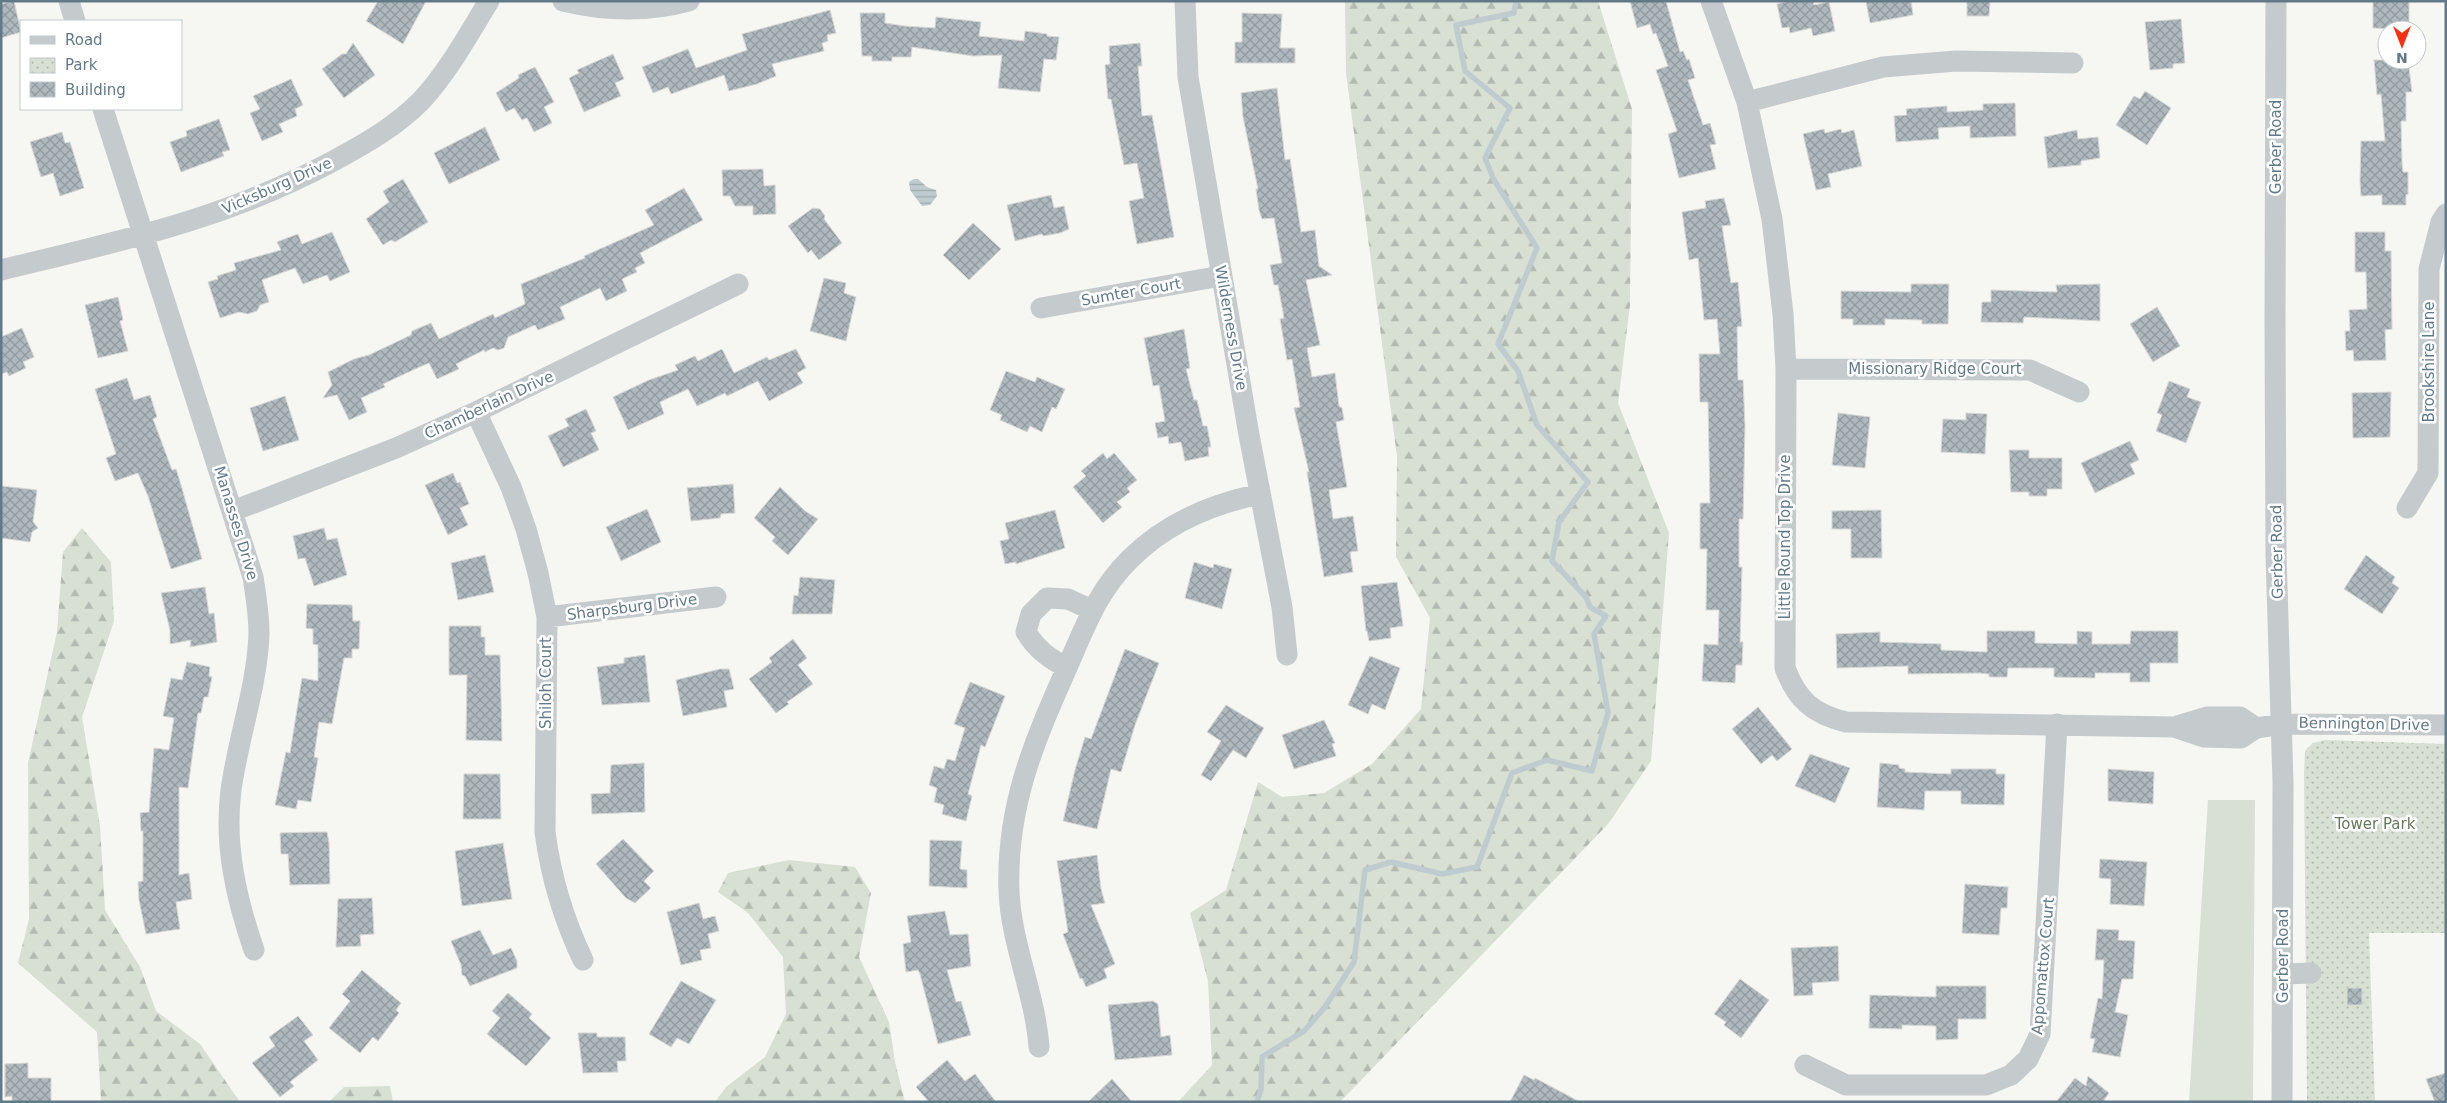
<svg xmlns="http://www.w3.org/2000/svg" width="2447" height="1103" font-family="'DejaVu Sans',sans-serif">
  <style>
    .grass { fill: #d8dfd3 }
    .forest { fill: url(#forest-firs) }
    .park { fill: url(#park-dots) }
    .water { fill: url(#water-rules) }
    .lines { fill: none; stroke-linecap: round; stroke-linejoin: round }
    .stream { stroke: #beccd0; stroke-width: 5.5 }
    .building { fill: url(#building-cross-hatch); stroke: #d8d7d5 }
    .minor { stroke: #c5cacd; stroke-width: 21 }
    .labels { text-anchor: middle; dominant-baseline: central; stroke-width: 5; stroke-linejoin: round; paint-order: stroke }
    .street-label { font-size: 15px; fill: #627a87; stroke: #fff }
    .park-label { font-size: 15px; fill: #66785d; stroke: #fff }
  </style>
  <defs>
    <pattern id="forest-firs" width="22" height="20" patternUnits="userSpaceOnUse" patternTransform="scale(1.25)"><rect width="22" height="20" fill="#d8dfd3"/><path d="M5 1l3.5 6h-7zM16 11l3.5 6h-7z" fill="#b3bab1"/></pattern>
    <pattern id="park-dots" width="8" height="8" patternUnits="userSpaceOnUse" patternTransform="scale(1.25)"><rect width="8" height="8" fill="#d8dfd3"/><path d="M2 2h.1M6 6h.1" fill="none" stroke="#b3bab1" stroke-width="1.8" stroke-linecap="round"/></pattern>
    <pattern id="water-rules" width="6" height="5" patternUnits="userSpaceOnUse" patternTransform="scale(1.25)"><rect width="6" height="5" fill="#beccd0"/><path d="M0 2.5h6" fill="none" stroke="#9eabae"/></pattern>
    <pattern id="building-cross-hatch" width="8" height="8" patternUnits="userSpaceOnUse" patternTransform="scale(1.25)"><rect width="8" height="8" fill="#aeb8bd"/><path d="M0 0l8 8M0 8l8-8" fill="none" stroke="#919b9f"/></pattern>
  </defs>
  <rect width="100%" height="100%" fill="#f6f6f2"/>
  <path class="grass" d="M2208 800H2255L2253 1102H2189Z"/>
  <path class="forest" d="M1345 1H1598L1632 109 1630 305 1618 403 1669 533 1651 761 1608 824 1340 1102H1178L1212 1065 1208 981 1190 913 1226 890 1258 782 1282 797 1324 793 1372 764 1421 709 1430 618 1396 557 1397 456 1346 73Z
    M82 528 111 562 114 621 82 717 100 826 105 910 140 967 156 1011 200 1044 240 1102H101L97 1032 18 963 29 919 28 763 57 632 63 552Z
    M789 860 855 867 871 893 859 957 889 1022 895 1062 905 1102H715L726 1087 765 1057 786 1014 783 957 748 913 718 892 728 873Z
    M390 1086 393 1102H329L344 1087Z"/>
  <path class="park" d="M2325 740 2446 744V933H2369L2375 1102H2307L2304 773 2305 751 2313 743Z"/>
  <path class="water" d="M914 179H918L927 187 936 190 937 196 930 205 922 206 910 190 909 182Z"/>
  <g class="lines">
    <path class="stream" d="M1257 1102 1261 1090 1262 1057 1304 1031 1325 1007 1354 962 1365 870 1391 862 1442 874 1477 867 1512 773 1547 760 1592 771 1608 713 1594 634 1606 616 1590 607 1586 597 1552 561 1559 522 1588 482 1537 425 1518 371 1498 344 1537 248 1494 180 1485 158 1510 108 1465 71 1456 25 1514 13 1516 1"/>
  </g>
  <path class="building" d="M14 1 21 32 1 38V4Z
    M378 1H426L403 44 366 21Z
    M1630 1H1666L1680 52 1683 51 1687 60 1689 59 1695 78 1688 80 1703 125 1710 123 1716 144 1710 145 1716 169 1679 178 1668 134 1677 131 1656 70 1668 66 1656 33 1653 34 1650 24 1637 28Z
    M1790 1H1813L1814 5 1829 2 1835 31 1813 36 1811 28 1790 33 1789 27 1782 28 1777 4Z
    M1866 1H1911L1913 15 1870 23Z
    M1967 1H1990L1989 16H1967Z
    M2373 1H2409V30L2373 28Z
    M830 10 836 33 827 35 828 41 822 43 824 51 772 64 776 76 757 84 729 91 724 75 671 94 668 87 653 93 642 67 688 49 696 68 747 50 742 34Z
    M860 13H885V23L904 26 935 28 936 17 981 22 979 36 1024 41 1025 31 1047 34V36L1059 37 1056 60 1044 59 1040 92 998 88 1002 55 973 56 912 47 911 57H892V61H872V56H862Z
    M1242 13 1282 14 1280 48H1295V63H1235V42H1242Z
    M2181 19 2185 63 2173 64V68L2150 70 2145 22Z
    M353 43 375 75 344 98 322 69 342 54H346Z
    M1140 43 1142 66H1138L1142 116 1152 115 1174 237 1137 244 1129 201 1144 198 1137 163 1124 165 1111 99H1108L1105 65 1110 64 1109 46Z
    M613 54 624 79 615 83 621 96 584 112 569 78 579 73 577 70Z
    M2374 60H2408L2412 92H2406V121H2401L2402 163 2403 172H2408V195L2406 194V205H2382V195L2361 196 2360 181 2361 141H2385L2381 94 2377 95Z
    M535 67 554 102 544 107 552 123 534 132 527 118 522 120 514 108 506 112 496 93 519 78 518 75Z
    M291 79 303 105 295 109 297 116 279 124 283 132 262 141 250 113 260 109 253 96Z
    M1277 88 1285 160 1290 159 1301 232 1315 230 1319 266 1332 275 1306 280 1320 345 1307 348 1312 377 1335 373 1339 406 1342 408 1344 420 1336 422 1347 487 1329 490 1333 519 1353 516 1358 551 1350 552 1353 572 1324 577 1307 472H1309L1294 408 1300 407 1292 359 1287 360 1280 319 1284 318 1278 285H1274L1270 265 1282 263 1274 218 1262 219 1259 210 1256 189H1258L1243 117 1241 93Z
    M2145 91 2171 108 2147 145 2116 125 2134 96 2140 99Z
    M2015 103 2016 136 1970 138V126L1938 128 1939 139 1896 142 1894 116 1907 115 1906 109 1947 106V112L1983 110V104Z
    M219 119 230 150 222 152 224 156 181 172 170 142 187 136 186 131Z
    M485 127 500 160 449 184 434 153Z
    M1824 129 1825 133 1841 129 1842 133 1854 130 1862 166 1828 174 1831 187 1816 190 1803 134Z
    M2077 130 2078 139 2098 137 2100 158 2081 161V165L2048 168 2044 137Z
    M62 132 65 143 70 142 84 188 60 196 53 173 41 177 30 142Z
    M763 169 764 186 775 185 776 214 753 215V206H735L730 196H723L722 170Z
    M403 179 428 222 395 242 391 240 383 245 366 219 389 202 383 191Z
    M684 188 703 220 640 253 645 263 635 268 637 272 622 279 627 291 606 301 600 288 560 307 565 319 538 330 535 325 508 337 504 348 498 350 493 348 485 352 484 350 456 364 459 369 437 379 429 363 415 369 383 384 385 387 361 398 367 412 349 420 337 395 323 398 332 385 328 372 354 359 369 355 411 335 412 331 431 323 439 339 493 314 495 318 525 304 521 284 585 258 584 256 654 225 645 210Z
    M1051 195 1054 208 1064 206 1069 229 1060 233 1043 236 1042 234 1015 241 1007 205Z
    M1724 198 1731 225 1722 226 1731 283 1738 282 1742 326 1737 327 1738 380H1743L1745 426 1743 519H1739V567H1742L1740 642H1743L1742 665H1736L1735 683 1702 681 1704 644 1718 645 1719 610H1706L1707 549H1700V503H1710L1708 402H1700L1699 354H1720L1717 319 1704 320 1698 258 1689 260 1682 212 1706 208 1705 201Z
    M813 208 820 209 825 216 824 219 842 243 819 260 811 250 808 253 788 226Z
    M973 223 1001 249 969 280 943 255Z
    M332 232 350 272 330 281 327 275 303 284 295 268 262 280 269 302 260 305 257 311 248 314 239 312 220 318 208 282 218 279 217 276 236 270 234 263 281 250 277 242 287 238 298 234 302 244Z
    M2355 232H2385V251H2391L2392 329 2385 330 2386 360 2354 361 2353 350 2346 351 2345 331H2350L2349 310 2367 309 2366 272H2355Z
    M824 278 846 283 844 293 856 297 846 341 810 331Z
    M1911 284H1949L1948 324H1922V320L1885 319V325H1853V319H1841V291L1911 292Z
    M2100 284V321L2024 317 2023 323 1981 322 1982 302H1991V290L2057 292 2056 285Z
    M118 297 123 320 120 321 128 351 98 358 85 305Z
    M2157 307 2180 346 2153 362 2130 324Z
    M22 328 34 357 23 362 26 368 9 376 7 372 1 374V337Z
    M1184 329 1190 368 1186 369 1194 400H1197L1203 426H1207L1211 447H1208L1209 456 1185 461 1181 442 1169 444 1168 436 1158 438 1155 423 1165 421 1159 385 1153 386 1144 338Z
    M722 349 734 373 767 357 769 360 796 349 806 368 797 373 803 383 769 401 758 381 727 396 725 393 697 406 688 389 660 402 664 414 628 430 613 397 649 380 678 370 675 365 695 356 698 361Z
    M1006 371 1035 382 1037 377 1065 389 1056 409 1052 407 1042 432 1030 426 1027 432 1000 420 1002 415 990 410Z
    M127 378 134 400 150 395 157 417 153 419 172 470 176 469 181 485 202 559 171 569 148 496 138 473 115 481 106 458 116 454 95 389Z
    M2169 381 2190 389 2187 397 2201 402 2186 443 2156 431 2162 415 2157 413Z
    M2391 392 2390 437 2353 438 2352 393Z
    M285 396 299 440 263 451 250 408Z
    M586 409 596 431 591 433 599 450 563 467 548 436 569 426 565 419Z
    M1838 413 1870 417 1865 468 1832 465Z
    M1966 413 1987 414 1985 454 1941 452 1943 419 1966 420Z
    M2130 441 2139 460 2130 464 2135 474 2095 493 2081 463Z
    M2009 450H2029V458H2062V489H2047V496H2029V492H2011Z
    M1103 453 1107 459 1114 453 1137 480 1127 488 1130 492 1117 502 1122 507 1103 523 1073 487 1086 476 1081 471Z
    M453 473 457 483 460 482 469 504 460 508 468 525 448 535 425 485Z
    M733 484 735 513 721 514 720 518 691 521 687 488Z
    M2 486 37 490 33 522 38 528 32 532 30 542 1 538Z
    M780 487 805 511 818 519 788 555 772 541 775 537 754 518Z
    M647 509 661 542 621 561 606 527Z
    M1055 510 1065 548 1016 564V562L1005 564 1000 541 1009 539 1005 523Z
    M1881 510 1882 558H1851V529H1832V511Z
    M324 528 327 540 337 538 347 575 314 586 305 558 298 559 293 536Z
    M485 555 494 592 458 600 451 563Z
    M2366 555 2395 577 2392 583 2399 588 2382 614 2344 589Z
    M1194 562 1213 568 1214 564 1232 569 1222 609 1185 598Z
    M800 577 835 580 832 614H792L794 595 798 596Z
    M1397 582 1403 626 1390 628 1391 638 1369 641 1367 631H1366L1361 586Z
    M205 587 209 614 214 613 217 642 190 647 191 640 170 644V630L161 593Z
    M307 604 352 605 353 621H360L359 649H352V658H344L332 724 319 722 314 757 318 758 311 802 298 800 296 809 275 805 286 752 290 753 302 678 318 681V645L313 644V629L306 628Z
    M449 626H481V637H485V655H500L502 741 466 740 467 675H449Z
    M1987 631H2035V643L2077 644V631L2092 632V644H2130L2131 631H2178V663H2150V682H2130V673H2095V678L2054 677V668H2008L2007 677H1989V674L1979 673 1908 674V666L1837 668 1836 634 1880 632V642L1941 644V650L1987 652Z
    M793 639 807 658 798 665 813 684 787 702 789 704 776 713 749 679 772 662 769 658Z
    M1125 649 1159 663 1135 725 1121 772 1111 769 1097 829 1063 821 1075 770 1085 737 1091 739Z
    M645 655 650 702 602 705 597 667 624 663V658Z
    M1370 656 1400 668 1385 710 1372 704 1368 714 1348 705Z
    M187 662 210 667 209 676 212 677 208 697H204L201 713H198L188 788 179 787V875L189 873 192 899 176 902 180 929 146 934 139 900 138 882 143 881V831H141L140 813 149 812 154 748 169 750 174 718 163 716 171 678 182 680Z
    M720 669H729L734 689 724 691 727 707 683 716 676 680Z
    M970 682 1005 696 985 747 981 745 968 794 972 796 966 821 942 814 944 805 934 802 937 788 929 785 934 766 944 769 947 759 955 761 965 728 954 724Z
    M1226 705 1264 728 1246 758 1233 750 1211 781 1201 775 1221 741 1207 732Z
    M1758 707 1792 749 1777 761 1772 755 1761 764 1732 729Z
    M1324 720 1335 743 1332 744 1336 756 1294 769 1282 735Z
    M1810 754 1850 768 1835 803 1795 786Z
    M644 763 645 812 592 814 591 794 610 793 611 765Z
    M1880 763 1899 765V768L1905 769V772L1951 774V769H1996V774H2005L2004 805 1961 804V791H1925L1924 810 1877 807Z
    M2108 769 2154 772 2153 804 2108 801Z
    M464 774H500L501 819H463Z
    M315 832H327L329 843 330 884 290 885 288 854H281L280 833Z
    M623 839 654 871 644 881 651 888 635 903 626 898 596 864Z
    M930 840 962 841 960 869 967 870V888L929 886Z
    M503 843 512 899 462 906 455 851Z
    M1097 855 1101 889 1105 903 1091 905 1115 964 1104 969 1107 978 1086 987 1082 978 1080 979 1063 934 1068 932 1057 861Z
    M2100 859 2147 862 2144 906 2110 904 2111 879 2099 878Z
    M1965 884 2008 887 2007 908H2001L1999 935 1962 933Z
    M372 898 374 934 360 935 361 946 336 947 338 899Z
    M699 903 703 919 715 916 719 931 708 934 711 948 700 950 702 960 681 965 667 912Z
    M945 911 950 935 968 934 971 966 947 970 956 1002 961 1001 971 1035 938 1044 920 974 918 970 906 972 903 944 911 942 907 916Z
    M2097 929 2119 930 2118 940 2135 941 2133 979H2122L2115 1012 2128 1015 2120 1057 2092 1052 2095 1039 2090 1038 2098 998 2102 999 2104 960H2095Z
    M480 930 493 955 511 948 517 961V968L470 986 465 976 462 975 461 965 451 941Z
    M1838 946 1839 981 1812 983 1813 995 1794 996 1791 948Z
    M362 970 401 1003 396 1010 399 1013 378 1041 373 1037 360 1053 329 1028 350 1001 342 994Z
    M1740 979 1769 1000 1741 1038 1724 1025 1726 1022 1714 1014Z
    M681 981 716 1000 689 1044 677 1038 671 1047 649 1034Z
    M1936 986H1986V1019H1958V1039L1936 1040V1026L1902 1025V1029L1869 1028 1870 995 1936 997Z
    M2347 988H2362V1005H2347Z
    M508 993 532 1014 529 1018 551 1038 526 1066 487 1034 500 1018 492 1011Z
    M1153 1001 1158 1004 1161 1037 1170 1035 1172 1055 1115 1060 1108 1005Z
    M298 1016 313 1035 304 1041 318 1060 290 1082 294 1086 280 1097 252 1063 275 1046 269 1037Z
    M578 1033H597V1037H625L626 1061H617L618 1072 583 1073Z
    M947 1060 965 1081 975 1074 996 1102H929L916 1087Z
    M28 1063V1078H51V1102H12V1096L5 1097V1064Z
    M2446 1073V1102H2435L2426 1079Z
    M1524 1075 1534 1080 1535 1078 1580 1102H1510Z
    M2088 1076 2109 1093 2104 1100 2106 1102H2056L2075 1078 2086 1086Z
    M1112 1079 1132 1102H1088Z"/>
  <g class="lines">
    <path class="minor" d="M69 1 75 21
      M563 1C605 11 646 13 689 1
      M1185 1 1188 77 1249 435 1282 607 1287 655
      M1711 1 1747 102 1772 219 1783 314 1786 369 1785 668C1797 700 1813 714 1846 722L2174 727 2204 737 2241 738 2256 728 2282 724 2446 725
      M2276 1 2275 321 2276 555 2283 782 2282 1102
      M1747 102 1883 67 1956 61 2073 63
      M103 109 253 577C256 596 259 614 259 634 257 687 238 738 231 790 224 845 236 898 254 950
      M1 270C121 241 227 219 337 159 368 142 396 126 421 101 448 72 468 35 489 1
      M1041 308 1221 276
      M1786 369 2030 370 2079 392
      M476 412 511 487 526 529 538 573 547 617 545 832C551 878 563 918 583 960
      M2407 508 2428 473 2429 269 2441 222 2446 214
      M233 511 396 448 476 412 738 284
      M547 617 716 597
      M1067 668C1049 658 1037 650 1026 632L1031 614 1047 598 1068 599 1092 610
      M2174 727 2207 717H2240L2256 728
      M2283 974 2311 973
      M1039 1047C1035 993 1011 944 1009 891 1006 804 1035 740 1069 663 1087 622 1098 591 1130 559 1166 523 1211 504 1260 494
      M1805 1065 1846 1085H1986L2011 1075 2028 1059 2040 1034 2057 724"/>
  </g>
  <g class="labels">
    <g class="street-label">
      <text transform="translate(2276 147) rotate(-90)">Gerber Road</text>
      <text transform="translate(277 186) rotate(-24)">Vicksburg Drive</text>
      <text transform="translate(1131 292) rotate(-10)">Sumter Court</text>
      <text transform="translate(1231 328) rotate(80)">Wilderness Drive</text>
      <text transform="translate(2429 362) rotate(-90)">Brookshire Lane</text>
      <text x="1935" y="369">Missionary Ridge Court</text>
      <text transform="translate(489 405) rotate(-25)">Chamberlain Drive</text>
      <text transform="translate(236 523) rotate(73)">Manasses Drive</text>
      <text transform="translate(1785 537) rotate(-90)">Little Round Top Drive</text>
      <text transform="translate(2277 552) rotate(-91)">Gerber Road</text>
      <text transform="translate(632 607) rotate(-7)">Sharpsburg Drive</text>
      <text transform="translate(546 683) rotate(-90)">Shiloh Court</text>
      <text transform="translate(2364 724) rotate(1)">Bennington Drive</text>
      <text transform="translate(2283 956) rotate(-90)">Gerber Road</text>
      <text transform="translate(2043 966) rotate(-85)">Appomattox Court</text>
    </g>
    <g class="park-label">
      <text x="2375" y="824">Tower Park</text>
    </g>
  </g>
  <rect width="2447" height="1103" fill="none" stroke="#627a87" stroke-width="5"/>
  <rect x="20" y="20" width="162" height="90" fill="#ffffff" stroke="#c0cacf"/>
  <rect x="30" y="36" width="25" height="8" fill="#c5cacd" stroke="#c0cacf"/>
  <text x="65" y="45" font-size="15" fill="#627a87">Road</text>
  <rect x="30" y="58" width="25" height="15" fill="url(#park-dots)" stroke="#c0cacf"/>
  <text x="65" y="70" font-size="15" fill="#627a87">Park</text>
  <rect x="30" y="82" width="25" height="15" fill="url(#building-cross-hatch)" stroke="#c0cacf"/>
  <text x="65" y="95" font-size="15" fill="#627a87">Building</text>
  <g transform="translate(2402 45) rotate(180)"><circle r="24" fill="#ffffff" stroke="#c0cacf"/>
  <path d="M0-4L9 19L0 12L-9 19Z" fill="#f63013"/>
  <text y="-8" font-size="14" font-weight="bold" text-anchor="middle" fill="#627a87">N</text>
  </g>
</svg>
